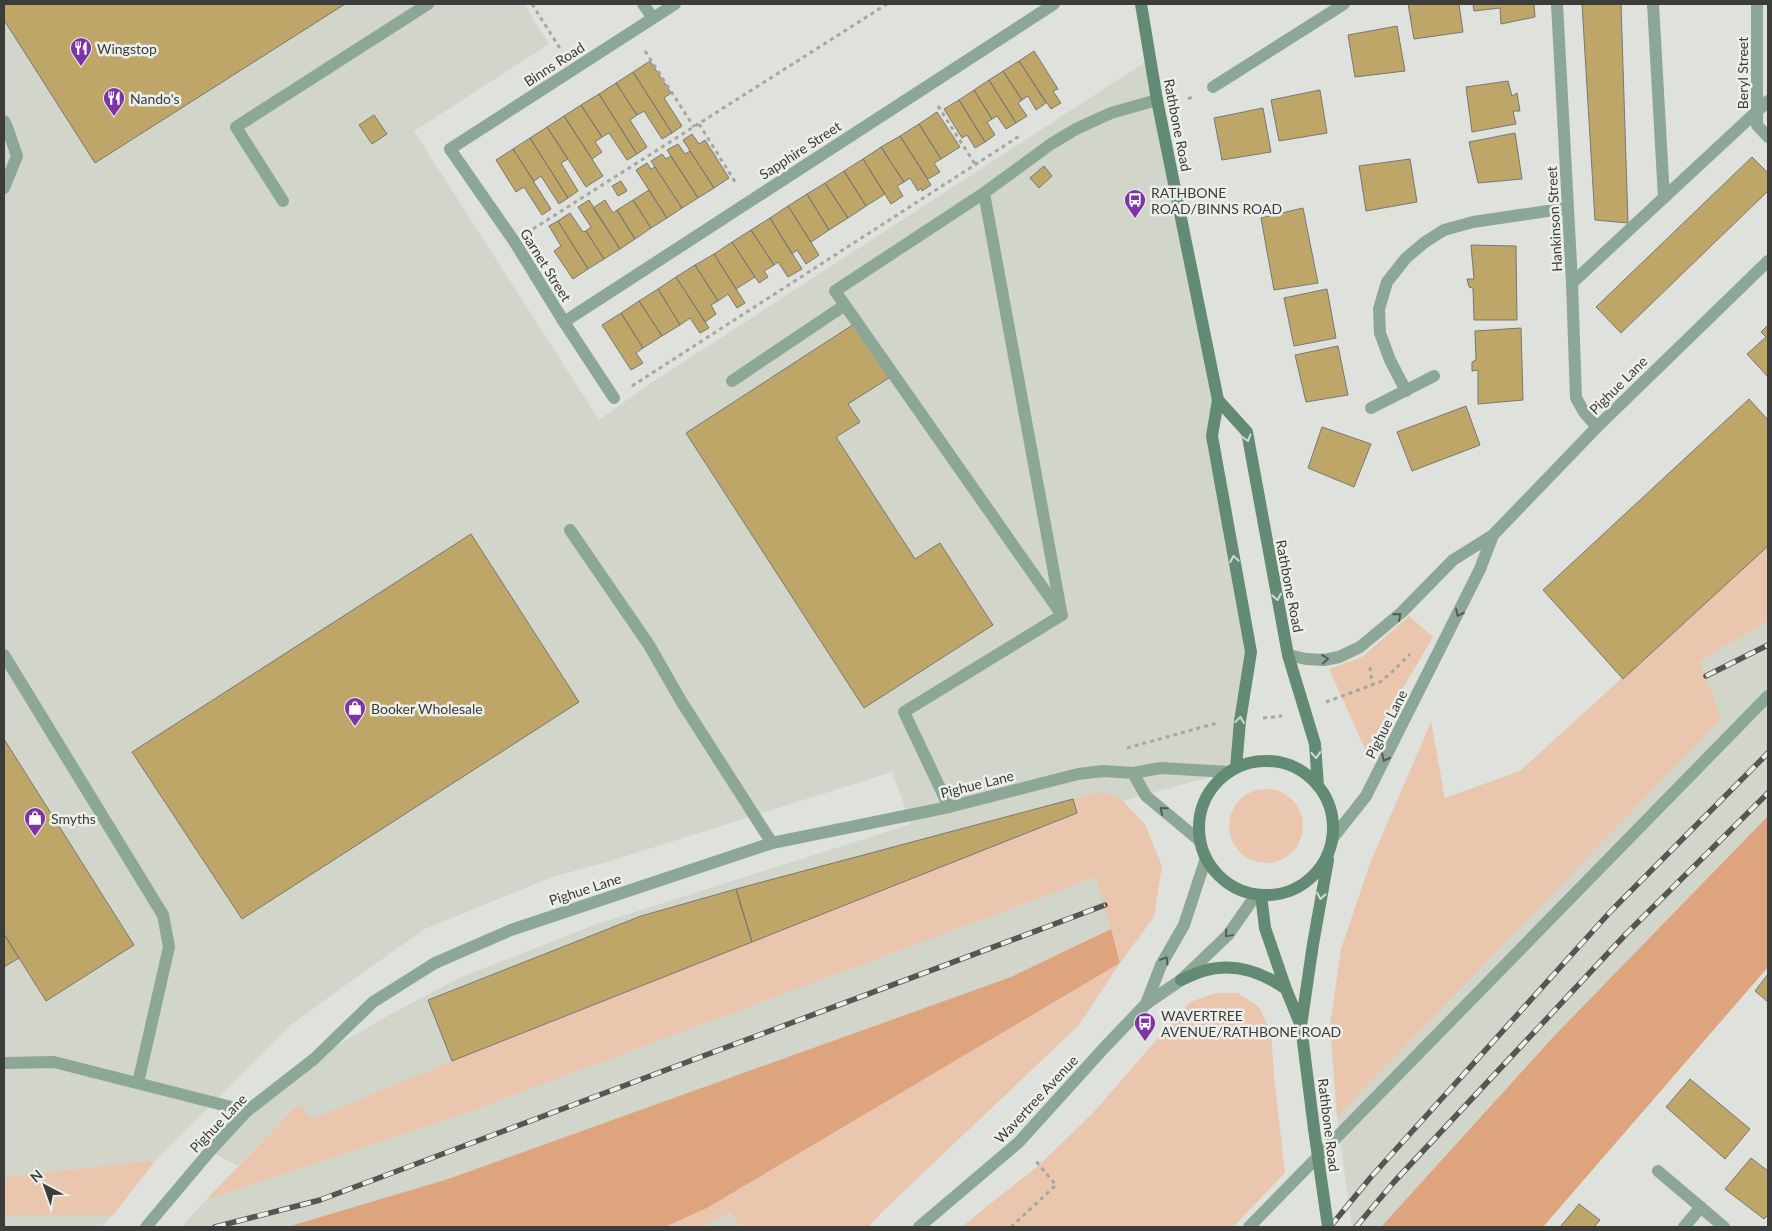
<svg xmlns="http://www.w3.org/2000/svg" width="1772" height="1231" font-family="Lato,sans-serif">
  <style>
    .built { fill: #d1d5ca }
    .green { fill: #eac6af }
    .forest { fill: #dda47e }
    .building { fill: #bea669; stroke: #797773 }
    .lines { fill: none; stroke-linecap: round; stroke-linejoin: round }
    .path { stroke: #a6a7a3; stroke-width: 3; stroke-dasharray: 4 4; stroke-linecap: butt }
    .service { stroke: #8ca796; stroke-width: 12 }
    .minor { stroke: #8ca796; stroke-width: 12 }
    .secondary { stroke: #638b73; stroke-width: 12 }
    .rail-casing { stroke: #555553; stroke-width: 5.5 }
    .rail { stroke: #eceee9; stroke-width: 4; stroke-dasharray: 11; stroke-linecap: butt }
    .secondary-bridge { stroke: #638b73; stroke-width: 12 }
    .oneway { stroke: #d1dad1 }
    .oneway2 { stroke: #545c56 }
    .labels { text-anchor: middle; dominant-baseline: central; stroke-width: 5; stroke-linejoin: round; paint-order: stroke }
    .poi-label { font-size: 14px; fill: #3c3c3a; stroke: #eceee9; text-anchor: start }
    .street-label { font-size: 14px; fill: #3c3c3a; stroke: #eceee9 }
  </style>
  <rect width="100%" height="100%" fill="#dfe1dc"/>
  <path class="built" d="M4 4H524L549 44 414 131 599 420 645 387 1150 59 1218 400 1212 436 1251 652 1229 772 1077 813 452 1061 311 1120 298 1104 238 1166 210 1151 314 1059 391 1014 459 978 597 924 911 824 892 772 607 862 552 877 425 929 358 976 291 1025 156 1160 4 1177Z
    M1768 621V816L1555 1035 1381 1227H1352L1337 1117 1720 719 1700 661Z
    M1096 877 1111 929 1011 977 448 1179 287 1227H181L206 1200 447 1120Z
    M730 1212 739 1227H703Z
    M4 1215H113L101 1227H4Z"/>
  <path class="green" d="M1768 545V621L1700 661 1721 719 1337 1117 1330 1025 1341 949 1370 863 1431 722 1445 798 1520 771Z
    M1409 616 1433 637 1366 751 1329 669 1362 657Z
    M1229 826a37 37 0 1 1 74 0a37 37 0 1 1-74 0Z
    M1104 792 1120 798 1145 824 1162 866 1154 917 1120 963 1079 1025 883 1211 868 1227H739L730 1212 703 1227H665L707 1208 1120 963 1096 877 447 1120 206 1200 298 1104 312 1119 452 1061 1077 813 1073 799Z
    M1216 993H1238L1259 1007 1271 1032 1274 1075 1285 1173 1233 1227H962L976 1215 1039 1165 1093 1113 1170 1024 1190 1002Z
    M156 1160 113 1215H4V1177Z"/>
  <path class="forest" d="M1768 816V967L1543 1227H1381L1555 1035Z
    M1111 929 1120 963 707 1208 665 1227H287L448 1179 1011 977Z"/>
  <path class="building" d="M4 4H345L95 163 4 20Z
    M1408 4H1459L1463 32 1414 39Z
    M1473 4H1534L1535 17 1501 24 1500 8 1474 11Z
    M1582 4H1621L1628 223 1595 220Z
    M1397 26 1405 71 1355 77 1348 35Z
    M1034 51 1058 89 1053 91 1061 103 1051 109 1019 61Z
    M650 61 671 93 664 98 682 126 672 133 633 72Z
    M1019 61 1046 103 1036 110 1028 96 1022 100 1003 71Z
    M1003 71 1022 100 1018 103 1027 116 1016 123 989 80Z
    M633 72 672 133 662 139 644 111 637 115 616 83Z
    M989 80 1016 123 1006 129 997 116 992 119 974 90Z
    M1508 81 1512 96 1517 93 1520 111H1513L1516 124 1472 132 1466 87Z
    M616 83 637 115 630 120 647 147 637 154 599 94Z
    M974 90 992 119 987 122 995 135 985 142 959 100Z
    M1320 90 1327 133 1279 141 1271 100Z
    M599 94 637 154 627 160 609 133 602 137 581 105Z
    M959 100 985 142 975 148 967 135 962 138 944 109Z
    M581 105 602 137 595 142 602 152 592 159 564 116Z
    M1263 108 1271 152 1222 160 1214 118Z
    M937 112 960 147 941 159 919 124Z
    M374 115 387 134 372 144 359 125Z
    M564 116 603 176 586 187 547 127Z
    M919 124 941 159 934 163 940 172 928 179 900 136Z
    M547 127 568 159 561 163 578 191 568 198 530 138Z
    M1515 133 1522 179 1478 183 1469 142Z
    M692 134 699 144 705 140 729 178 714 188 683 140Z
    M900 136 931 185 922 191 921 188 918 191 910 178 904 182 881 147Z
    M530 138 568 198 559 204 541 176 534 181 513 149Z
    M678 144 685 154 690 151 714 188 698 198 667 150Z
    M881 147 904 182 897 186 903 196 891 204 863 159Z
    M513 149 551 209 542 215 524 187 516 192 496 160Z
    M662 154 666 159 671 156 698 198 682 208 651 161Z
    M1752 157 1768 173V191L1621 333 1596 307Z
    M863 159 885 194 866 206 844 171Z
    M1410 159 1417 202 1366 211 1359 166Z
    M647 163 651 169 655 167 682 208 667 218 636 170Z
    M1044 166 1052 176 1039 188 1030 178Z
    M844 171 866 206 848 218 825 183Z
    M621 181 627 191 618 196 612 186Z
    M825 183 848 218 829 230 807 194Z
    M649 190 667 218 651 228 633 200Z
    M807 194 829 230 811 242 788 206Z
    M589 200 620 249 604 259 586 231 591 227 578 207Z
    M605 200 613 213 617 210 635 239 620 249 593 208Z
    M633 200 651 228 635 239 617 210Z
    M788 206 819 255 806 264 797 250 792 254 770 218Z
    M1303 208 1318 283 1274 290 1261 218Z
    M570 213 583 232 586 231 604 259 588 269 558 221Z
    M770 218 802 269 788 277 778 262 774 265 751 230Z
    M558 221 588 269 573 279 554 251 561 246 549 226Z
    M751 230 774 265 764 271 768 277 759 283 732 242Z
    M732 242 755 277 736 289 714 254Z
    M1471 245 1516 246 1517 320H1474L1473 288 1469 287 1467 279H1474Z
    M714 254 745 303 737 308 728 294 718 301 695 265Z
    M695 265 718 301 711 305 716 314 705 322 676 277Z
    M676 277 709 328 700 333 690 318 680 325 658 289Z
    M658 289 680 325 662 336 639 301Z
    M1327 289 1336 338 1294 346 1284 298Z
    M639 301 662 336 643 348 621 313Z
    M621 313 643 348 636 353 643 363 631 370 602 325Z
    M854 324 889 378 848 404 860 422 836 437 915 559 940 543 993 625 864 708 686 433Z
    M1768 325V377L1747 354 1766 337 1761 332Z
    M1521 328 1523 400 1478 404V370L1472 371V362L1476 360 1475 331Z
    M1338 346 1348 395 1306 402 1295 355Z
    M1749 399 1768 420V546L1623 679 1543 590Z
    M1466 406 1480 445 1412 471 1397 432Z
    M1322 427 1371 444 1354 487 1308 468Z
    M471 534 579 702 242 919 132 752Z
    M4 739 134 945 46 1001 4 934Z
    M1073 799 1077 813 752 942 736 889Z
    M736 889 752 942 452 1061 428 1000 641 916Z
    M4 934 19 958 4 967Z
    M1768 974V1002L1755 991Z
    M1690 1079 1750 1129 1725 1159 1666 1107Z
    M1751 1158 1768 1171V1215L1764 1219 1725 1189Z
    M1579 1204 1600 1220 1594 1227H1560Z"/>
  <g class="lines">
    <path class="path" d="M532 4 561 50
      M645 51 694 127
      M1188 99 1194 96
      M938 106 975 164
      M699 124 737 185
      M533 229 887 4
      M632 386 1021 135
      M1370 667 1372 684
      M1326 702 1380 682 1392 672 1410 654
      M1263 718 1282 716
      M1127 748 1217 723
      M1011 1227 1056 1185 1035 1160"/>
    <path class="service" d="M1653 4 1664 198
      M4 121 7 127 17 156 4 188
      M984 193 1061 611
      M283 201 236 127 428 4
      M1572 283 1768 101
      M732 381 845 305
      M570 530 649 645 681 701 772 843
      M4 655 163 915 169 947 138 1083
      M949 807 904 712 1062 615 835 291 984 193 1051 144 1076 129 1111 113 1157 100
      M4 1063 54 1062 247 1111
      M1249 1227 1768 696"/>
    <path class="minor" d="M643 4 653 18
      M1557 4 1572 283 1576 398 1584 412 1597 427
      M1757 4V125L1768 137
      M1213 87 1344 4
      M564 322 1054 4
      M1406 391 1390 360 1380 333 1379 309 1387 282 1406 258 1425 242 1444 230 1473 222 1568 208
      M614 398 564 322 514 241 450 149 675 4
      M1371 408 1434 376
      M1288 655 1306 659 1324 660 1339 657 1360 647 1402 612 1453 560 1493 535 1597 427 1768 261
      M1133 773 1146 796 1200 841
      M1332 839 1366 796 1480 569 1493 535
      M1146 1004 1161 965 1184 925 1206 858
      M1658 1171 1724 1227
      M146 1227 210 1151 247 1111 314 1059 373 1002 435 963 511 930 772 843 949 807 1078 774 1103 771 1133 773 1161 768 1229 772
      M919 1227 1019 1142 1104 1048 1146 1004 1181 980 1228 935 1256 895
      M1684 1227 1701 1207"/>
    <path class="secondary" d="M1141 4 1157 100 1218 400 1212 436 1251 652 1240 721 1236 768
      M1218 400 1247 432 1288 655 1315 744 1318 786
      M1199 828a67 67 0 1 1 134 0a67 67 0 1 1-134 0Z
      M1261 895 1265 928 1286 989 1301 1026
      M1181 980C1188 977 1196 973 1203 971 1233 962 1262 972 1286 989
      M1314 1129 1301 1026 1313 944 1328 860"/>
    <g class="rail-casing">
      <path id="rail" d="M1706 676 1768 645
        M215 1227 320 1200 1105 905
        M1330 1227 1371 1177 1611 911 1768 753
        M1356 1227 1394 1182 1626 934 1768 793"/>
    </g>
    <use href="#rail" class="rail"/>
    <path class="secondary-bridge" d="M1314 1129 1328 1227"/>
  </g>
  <defs><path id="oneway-chevron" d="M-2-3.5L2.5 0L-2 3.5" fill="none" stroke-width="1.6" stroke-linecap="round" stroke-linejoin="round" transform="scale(1.25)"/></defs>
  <g class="oneway">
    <use href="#oneway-chevron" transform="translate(1247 438) rotate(74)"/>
    <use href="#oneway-chevron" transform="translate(1234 559) rotate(-100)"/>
    <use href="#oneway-chevron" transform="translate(1277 597) rotate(79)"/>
    <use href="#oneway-chevron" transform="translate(1240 720) rotate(-83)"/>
    <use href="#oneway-chevron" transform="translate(1316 755) rotate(85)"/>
    <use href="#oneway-chevron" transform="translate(1321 896) rotate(100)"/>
  </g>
  <g class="oneway2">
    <use href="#oneway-chevron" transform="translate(1459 613) rotate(116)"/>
    <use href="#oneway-chevron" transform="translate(1398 616) rotate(-41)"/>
    <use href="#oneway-chevron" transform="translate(1325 659) rotate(-5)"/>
    <use href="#oneway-chevron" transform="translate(1385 758) rotate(117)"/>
    <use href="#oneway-chevron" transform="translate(1163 810) rotate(-140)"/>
    <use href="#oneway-chevron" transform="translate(1228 934) rotate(130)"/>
    <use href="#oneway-chevron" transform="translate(1165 960) rotate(-59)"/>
  </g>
  <defs>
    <g id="restaurant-pin" transform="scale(1.125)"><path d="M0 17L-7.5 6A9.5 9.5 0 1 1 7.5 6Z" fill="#7e34a6" stroke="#eceee9"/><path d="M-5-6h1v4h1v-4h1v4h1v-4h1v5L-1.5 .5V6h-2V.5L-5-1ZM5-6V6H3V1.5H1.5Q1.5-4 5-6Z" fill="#fff"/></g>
    <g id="bus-pin" transform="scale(1.125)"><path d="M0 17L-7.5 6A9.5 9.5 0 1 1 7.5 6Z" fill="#7e34a6" stroke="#eceee9"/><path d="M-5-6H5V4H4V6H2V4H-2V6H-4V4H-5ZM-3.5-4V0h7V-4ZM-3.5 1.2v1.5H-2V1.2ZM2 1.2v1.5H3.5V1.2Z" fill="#fff"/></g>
    <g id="shop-pin" transform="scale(1.125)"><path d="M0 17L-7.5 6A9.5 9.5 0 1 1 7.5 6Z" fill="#7e34a6" stroke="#eceee9"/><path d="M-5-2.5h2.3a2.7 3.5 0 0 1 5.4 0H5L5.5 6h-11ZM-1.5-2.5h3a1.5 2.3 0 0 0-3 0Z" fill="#fff"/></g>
  </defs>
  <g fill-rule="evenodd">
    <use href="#restaurant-pin" x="81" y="48"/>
    <use href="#restaurant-pin" x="114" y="98"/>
    <use href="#bus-pin" x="1135" y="200"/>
    <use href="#shop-pin" x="355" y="708"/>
    <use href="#shop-pin" x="35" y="818"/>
    <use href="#bus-pin" x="1145" y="1023"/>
  </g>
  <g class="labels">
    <g class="poi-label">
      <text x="97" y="48">Wingstop</text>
      <text x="130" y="98">Nando's</text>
      <text x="1151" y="192">RATHBONE<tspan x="1151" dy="16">ROAD/BINNS ROAD</tspan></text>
      <text x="371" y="708">Booker Wholesale</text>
      <text x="51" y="818">Smyths</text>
      <text x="1161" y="1015">WAVERTREE<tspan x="1161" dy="16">AVENUE/RATHBONE ROAD</tspan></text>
    </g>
    <g class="street-label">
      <text transform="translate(554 64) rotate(-33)">Binns Road</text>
      <text transform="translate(1742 73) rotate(-90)">Beryl Street</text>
      <text transform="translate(1178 125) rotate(79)">Rathbone Road</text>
      <text transform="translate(800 150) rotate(-33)">Sapphire Street</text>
      <text transform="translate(1554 219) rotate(-93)">Hankinson Street</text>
      <text transform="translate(546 265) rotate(58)">Garnet Street</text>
      <text transform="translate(1618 385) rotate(-45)">Pighue Lane</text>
      <text transform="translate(1290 586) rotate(79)">Rathbone Road</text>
      <text transform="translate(1386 724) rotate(-63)">Pighue Lane</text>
      <text transform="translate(977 784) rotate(-14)">Pighue Lane</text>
      <text transform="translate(585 889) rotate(-18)">Pighue Lane</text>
      <text transform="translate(1036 1099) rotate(-47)">Wavertree Avenue</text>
      <text transform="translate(218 1123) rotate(-46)">Pighue Lane</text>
      <text transform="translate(1329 1125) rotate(83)">Rathbone Road</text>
    </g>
  </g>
  <rect width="1772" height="1231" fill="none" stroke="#3c3c3a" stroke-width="10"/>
  <g transform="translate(45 1186) rotate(319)" stroke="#eceee9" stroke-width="4" paint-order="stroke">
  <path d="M0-4L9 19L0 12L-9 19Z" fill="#3c3c3a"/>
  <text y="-8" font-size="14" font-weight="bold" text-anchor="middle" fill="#3c3c3a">N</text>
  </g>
</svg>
